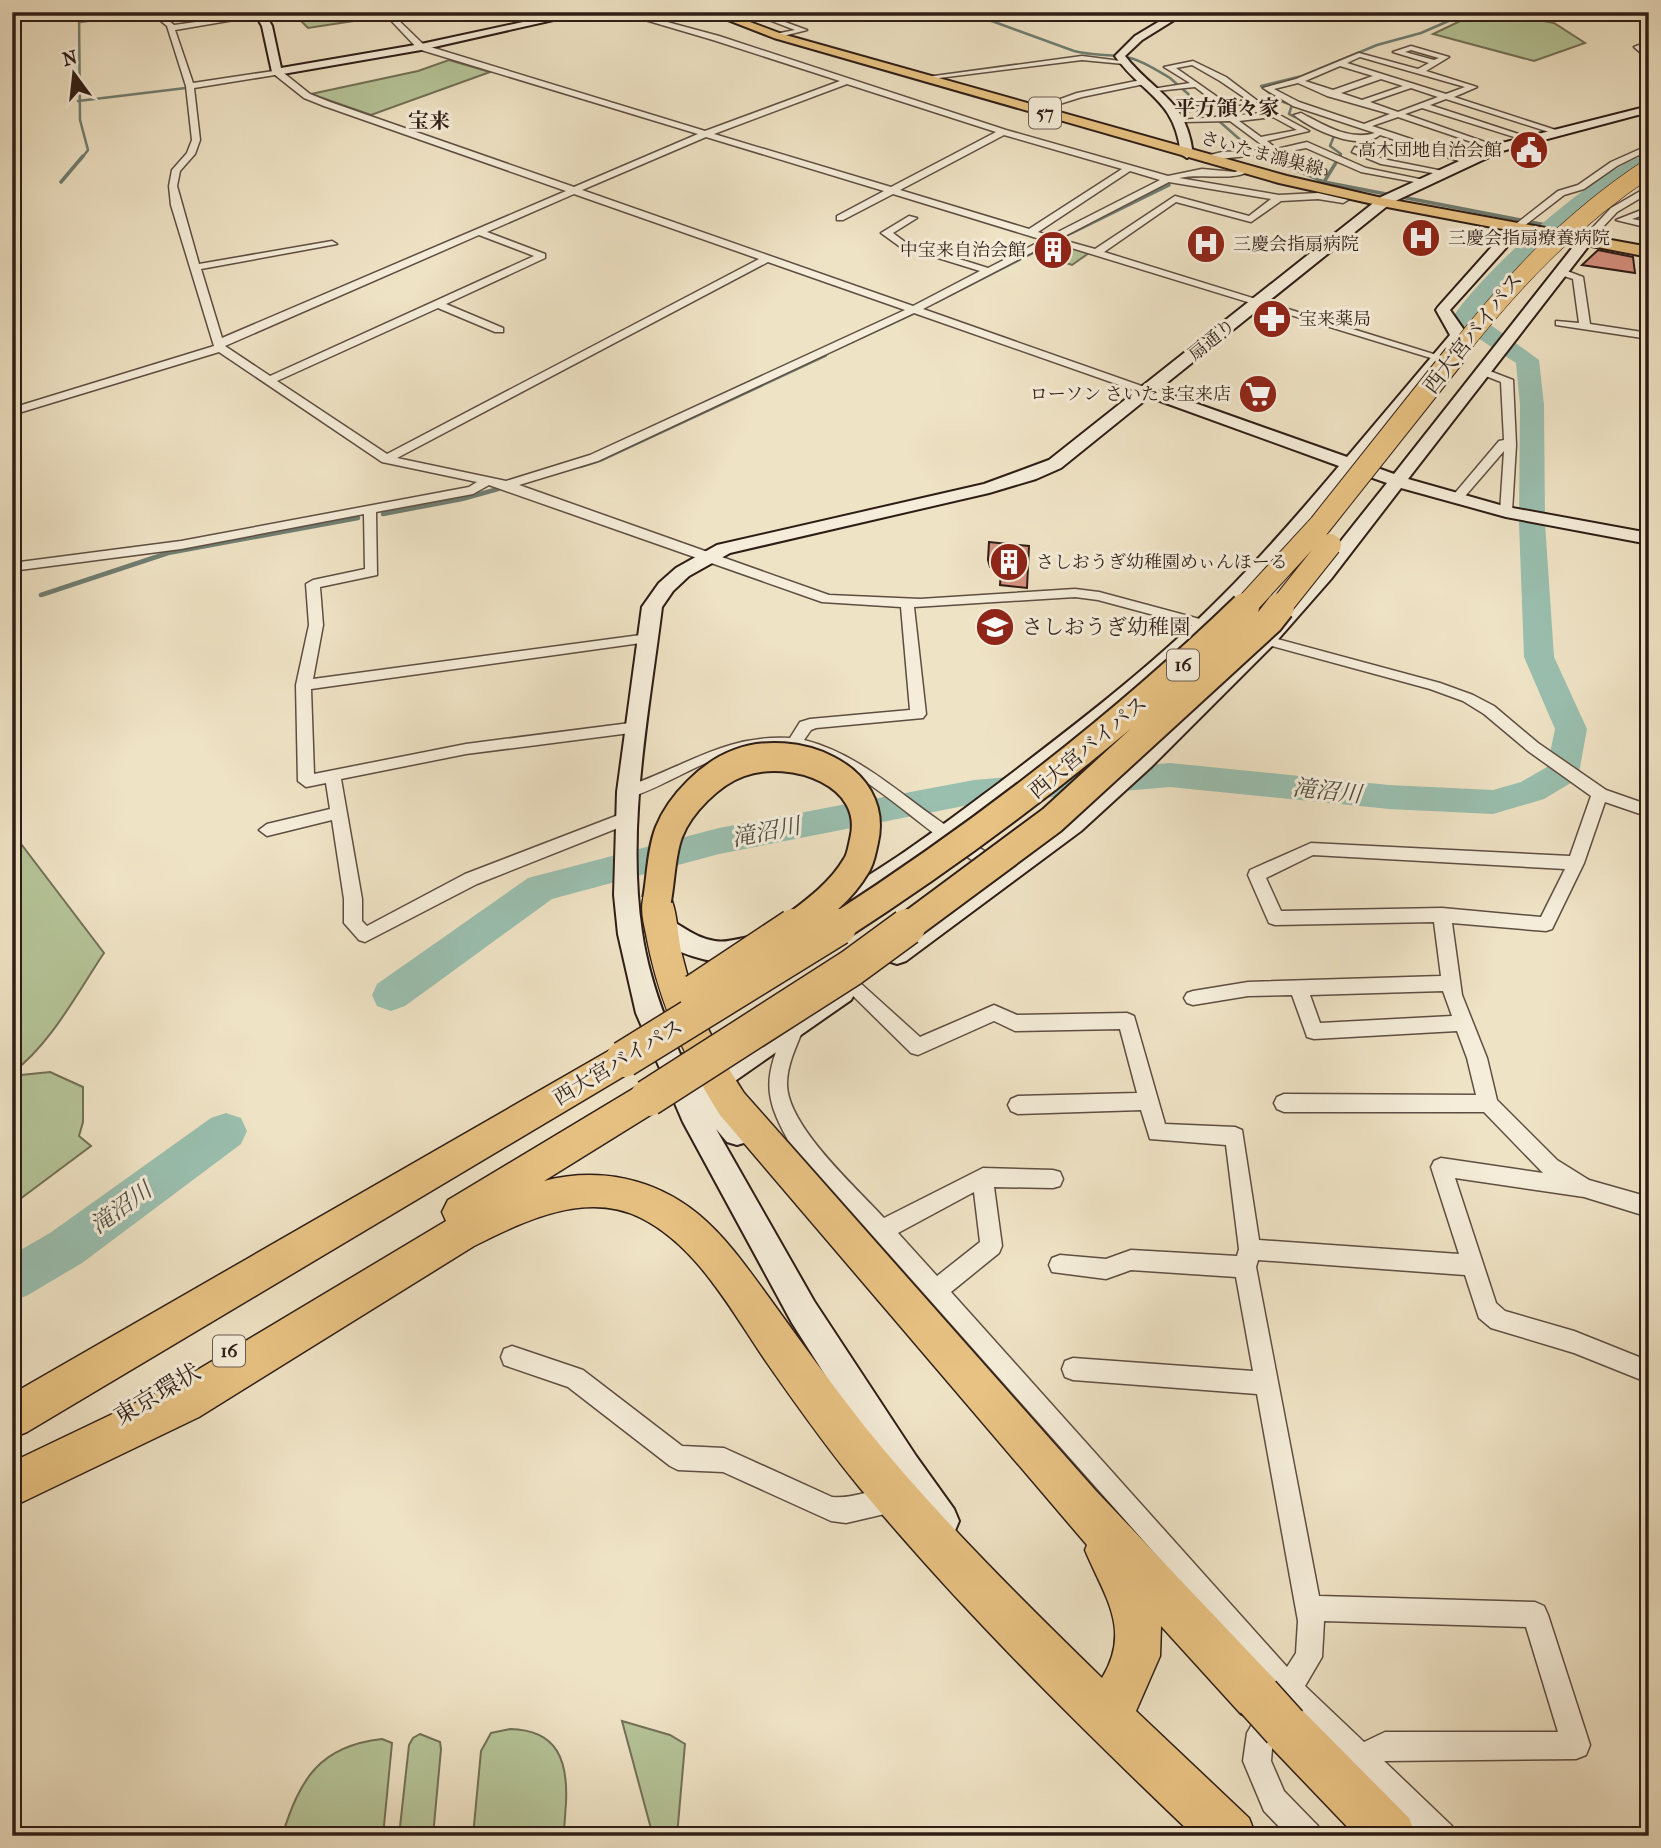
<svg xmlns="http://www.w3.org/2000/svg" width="1661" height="1848" font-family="'IM FELL French Canon','Noto Serif JP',serif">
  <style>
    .green { fill: #b5c498; stroke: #727057; stroke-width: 2 }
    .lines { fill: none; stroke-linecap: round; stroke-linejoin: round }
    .stream-far2 { stroke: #6f7e72; stroke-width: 2.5 }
    .stream-far1 { stroke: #6f7e72; stroke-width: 3.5 }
    .stream { stroke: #6f7e72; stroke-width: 4.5 }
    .river { fill: #9abfaf; fill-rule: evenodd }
    .building { fill: #d69180; stroke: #2e1d16; stroke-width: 2 }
    .street-casing { stroke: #5e4e42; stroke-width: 3 }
    .secondary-casing { stroke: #2e1d16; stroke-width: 4 }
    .primary-casing { stroke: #2e1d16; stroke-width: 4 }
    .highway-casing { stroke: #2e1d16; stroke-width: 3 }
    .street { fill: #f5edd9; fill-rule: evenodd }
    .secondary { fill: #f5edd9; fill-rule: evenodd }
    .primary { fill: #e8c282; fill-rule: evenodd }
    .highway { fill: #e8c282; fill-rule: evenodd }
    .highway-bridge-far4-casing { stroke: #2e1d16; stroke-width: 19; stroke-linecap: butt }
    .highway-bridge-far3-casing { stroke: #2e1d16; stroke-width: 24; stroke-linecap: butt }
    .highway-bridge-far2-casing { stroke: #2e1d16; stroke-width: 32; stroke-linecap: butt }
    .highway-bridge-far1-casing { stroke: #2e1d16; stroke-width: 39; stroke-linecap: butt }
    .highway-bridge-casing { stroke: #2e1d16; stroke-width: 49; stroke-linecap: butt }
    .highway-bridge-far4 { stroke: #e8c282; stroke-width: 18 }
    .highway-bridge-far3 { stroke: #e8c282; stroke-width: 22 }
    .highway-bridge-far2 { stroke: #e8c282; stroke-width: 28 }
    .highway-bridge-far1 { stroke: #e8c282; stroke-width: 36 }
    .highway-bridge { stroke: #e8c282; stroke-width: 46 }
    .labels { text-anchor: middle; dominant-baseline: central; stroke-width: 6; stroke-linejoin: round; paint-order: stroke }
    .far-poi-label { font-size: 18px; fill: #2e1d16; stroke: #f5edd9; text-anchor: start }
    .far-street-label { font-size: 18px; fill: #2e1d16; stroke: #f5edd9 }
    .shield { fill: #f5edd9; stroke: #6a5b50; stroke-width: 2 }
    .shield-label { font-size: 19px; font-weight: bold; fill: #2e1d16 }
    .far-quarter-label { font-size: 21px; font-weight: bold; fill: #2e1d16; stroke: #f5edd9 }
    .street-label { font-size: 21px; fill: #2e1d16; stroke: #f5edd9 }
    .poi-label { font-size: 21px; fill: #2e1d16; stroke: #f5edd9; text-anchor: start }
    .water-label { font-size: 23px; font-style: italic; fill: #4e4e44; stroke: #f5edd9 }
    .near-street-label { font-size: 24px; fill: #2e1d16; stroke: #f5edd9 }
  </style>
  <rect width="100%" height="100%" fill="#efe3c5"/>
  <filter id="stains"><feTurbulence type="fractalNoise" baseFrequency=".00286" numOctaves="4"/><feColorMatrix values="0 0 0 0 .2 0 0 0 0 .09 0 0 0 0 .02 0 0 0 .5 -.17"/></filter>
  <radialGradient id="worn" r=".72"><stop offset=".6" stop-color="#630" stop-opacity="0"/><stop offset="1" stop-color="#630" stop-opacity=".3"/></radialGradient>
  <path class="green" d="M292 12H352L360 20 308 28Z
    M1479 12H1498L1554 23 1585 43 1534 61 1433 34Z
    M449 60 490 72 371 115 311 94 418 71Z
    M1056 243 1089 253 1072 265 1036 253Z
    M12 832 104 953C77 993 51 1044 12 1073Z
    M50 1072 83 1087V1122L79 1136 91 1146 12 1205V1082L21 1075Z
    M622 1721 670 1735 685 1744 677 1836H653Z
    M510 1729C558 1730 568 1761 566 1803 565 1814 565 1825 563 1836H473L481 1751 491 1733Z
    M420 1734 440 1742 441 1749 433 1836H399L409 1745 413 1738Z
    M382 1739 392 1743 383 1836H282C300 1779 319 1746 382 1739Z"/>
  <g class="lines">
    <path class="stream-far2" d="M79 12 80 120 88 150 82 158
      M967 12 1074 51C1093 56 1111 54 1130 58 1143 61 1158 71 1170 78L1253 151 1268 158
      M80 22 148 12
      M505 31 592 12
      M78 101 194 87
      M1308 123 1289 114 1292 105 1278 100 1261 86 1302 76 1377 45 1421 33 1469 12
      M1327 133 1334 136 1330 146 1341 154 1339 158"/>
    <path class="stream-far1" d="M1264 156 1324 182
      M1340 156 1324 182 1551 226
      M61 182 83 156
      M1059 239 1169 185
      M936 302 1055 241
      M821 356 912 314"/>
    <path class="stream" d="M580 466 602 459 825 355
      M383 514 462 499 498 489
      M41 595 168 553 358 518"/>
    <path class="river" d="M1649 154V166C1581 204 1528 258 1477 315L1539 360 1544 405 1545 523 1554 657 1587 729 1579 773 1574 781 1544 799 1493 814 1389 809 1170 787 974 804 719 854 552 899 405 1006 391 1011 377 1006 372 995 377 984 528 878 719 828 974 780 1170 763 1389 785 1493 790 1521 782 1547 767 1555 729 1524 657 1519 523 1520 405 1516 363 1458 325 1455 314C1485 270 1598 166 1649 154Z
      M226 1113 241 1118 247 1131 241 1144 82 1263 28 1295 12 1302V1255L50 1233 211 1118Z"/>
  </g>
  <path class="building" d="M1598 250 1633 257 1635 273 1582 265Z
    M989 542 1029 546 1027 588 1000 585 1001 571 990 567 988 560Z"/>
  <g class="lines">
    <g class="street-casing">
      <path id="street" d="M150 12H158L174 25 261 13 264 15 175 30 193 83 280 70 310 94 330 102 574 187 698 134 418 49 383 12H390L424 45 705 131 840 81 713 40 618 12H630L719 36 1006 130 1168 176 1202 169 1235 172 1247 168V172C1233 181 1200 173 1179 178L1279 195 1318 193 1348 200 1343 203 1318 199 1281 201 1251 222 1176 202 1104 252 1443 357 1434 359 1052 242 923 309 1153 390V394H1145L914 313 598 461 519 485 829 595 920 599 1075 589 1099 592 1222 625V631L1217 632 1098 600 1075 597 914 607 926 714 923 718 816 728 811 730 804 740C855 753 892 787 934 817 957 834 982 849 1006 865L1008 869 1006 873 1000 875C985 871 971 859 959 851 889 805 834 734 742 751 702 759 667 786 628 798L620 792 622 788C682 769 724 734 790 738L800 722 810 719 910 710 901 607 822 602 489 485 473 494 376 512 377 575 320 587 323 625 313 679 648 634 655 638 648 642 311 689 314 774 466 744 638 722 646 727 638 732 466 754 341 779 362 899V921L367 926 465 874 621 814H633L635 818 633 822 477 884 365 942 359 940 344 923V899L332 820 267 836 259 830 267 824 330 809 326 783 306 787 298 781 296 685 309 625 306 584 313 580 365 569 364 514 181 549 12 571V563L181 541 469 487 477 482 382 462 219 352 12 415V408L214 346 171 205 169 186 172 170 187 153 192 140 186 86 167 26ZM275 75 304 98 324 106 566 191 222 338 201 269 337 244 332 241 199 264 177 186 180 171 195 154 200 140 194 88ZM847 84 996 132 891 187 714 134ZM1004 135 1122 169 1029 229 900 190ZM706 137 884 191 837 216V220H843L893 194 1043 240 988 268 905 242 893 233 917 218 909 216 881 233 899 246 980 271 913 306 582 190ZM1130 171 1160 180 1050 236 1038 232ZM1169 182 1271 199 1249 216 1175 196 1095 249 1059 239ZM574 194 759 259 387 454 277 381 438 308 495 332H503V328L446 304 545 258V254L487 232ZM479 235 534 256 270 376 225 346ZM768 262 905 310 590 455 506 481 397 458Z
        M822 12H832L845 18 842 20Z
        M759 14H763L807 30 775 38V34L795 30 759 16Z
        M1649 41V46L1643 48 1649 54V60L1634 47Z
        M1411 46 1449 57 1426 71 1477 87 1454 97 1562 132 1555 134 1446 99 1430 105 1534 139 1527 141 1422 108 1405 114 1502 148 1495 150 1398 117 1372 126 1471 159 1468 164 1380 135C1360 152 1313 130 1294 115L1301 113C1324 125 1349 141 1375 133L1293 106 1263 88 1296 79 1359 53 1418 69 1429 63 1393 52ZM1411 50 1439 58 1434 60 1405 52ZM1360 57 1465 87 1446 94 1347 63ZM1340 66 1373 76 1333 90 1305 81ZM1381 79 1403 86 1362 100 1341 93ZM1298 83 1327 96 1390 114 1364 124 1299 102 1274 89ZM1411 88 1438 97 1398 112 1370 102Z
        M1082 56 1128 62 1124 64 1082 60 923 80 919 78Z
        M1193 61 1226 77 1259 102 1172 113 1175 109 1217 104 1195 87 1156 91 1152 89 1190 83 1164 67ZM1192 65 1220 81 1248 100 1226 103 1176 68Z
        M1146 79 1149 83 1082 97 1034 112 1030 110 1077 93Z
        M1274 112 1309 131 1267 141 1277 149 1307 142 1366 168 1429 181 1425 184 1361 172 1306 148 1285 152 1326 170V174H1320C1306 168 1292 160 1278 155 1270 153 1215 159 1205 162L1202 157 1222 152 1269 150 1230 121 1184 122 1180 120ZM1273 117 1297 130 1261 137 1239 121Z
        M1649 145V150L1617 166 1584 189 1564 195 1520 229 1512 227 1558 191 1578 185 1611 162Z
        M1355 147 1383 159 1448 172 1444 175 1381 164 1352 152Z
        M1649 186V193L1617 212 1588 243H1582V239L1611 208Z
        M1649 207V213L1632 219 1649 222V228L1616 220Z
        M1641 249 1649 251V292L1644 289Z
        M1559 268 1583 277 1590 324 1649 333V339L1556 325V321L1579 323 1573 279 1555 273 1554 271Z
        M1482 368 1513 380 1516 445 1512 512 1506 516 1500 512 1504 451 1460 502H1452L1450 499 1499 441 1504 440 1501 382 1478 373 1476 371Z
        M1255 633 1440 683 1473 695 1494 706 1538 743 1606 790 1649 805V817L1605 802 1584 863 1552 929 1546 931 1452 923 1462 995 1487 1058 1497 1100 1557 1160 1589 1180 1649 1197V1217L1584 1197 1455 1178 1496 1303 1505 1311 1574 1331 1649 1361V1383L1574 1353 1491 1328 1479 1318 1465 1275 1258 1260 1256 1267 1319 1596 1535 1602 1544 1606 1548 1615 1590 1745 1586 1755 1576 1759 1384 1761 1452 1826 1456 1836H1422L1291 1709 1273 1737 1271 1761 1284 1791 1318 1826 1322 1836H1288L1264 1811 1243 1761 1247 1733 1272 1690 1181 1583 788 1140C762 1094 765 1075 786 1027L788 1022 795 1019 802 1022 804 1027C797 1045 787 1064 787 1084 787 1126 856 1187 884 1218L983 1168 1053 1170 1060 1172 1063 1179 1060 1186 1053 1188 994 1187 1002 1246 999 1253 951 1292 1287 1667 1296 1653 1298 1621 1257 1394 1073 1380 1065 1377 1062 1369 1065 1361 1073 1358 1253 1371 1236 1277 1131 1270 1106 1279 1052 1272 1049 1265 1052 1258 1060 1255 1106 1259 1131 1250 1237 1256 1239 1249 1226 1145 1150 1139 1141 1110 1018 1114 1011 1111 1008 1105 1011 1099 1018 1096 1137 1093 1120 1029 1015 1031 994 1021 918 1055 911 1053 843 986 846 981 852 979 858 981 920 1037 994 1005 1017 1015 1127 1013 1134 1016 1165 1124 1235 1127 1242 1130 1259 1240 1459 1254 1431 1167 1434 1161 1441 1158 1543 1173 1484 1112H1284L1277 1109 1274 1103 1277 1097 1284 1094 1476 1095 1467 1058 1457 1031 1314 1039 1307 1037 1305 1031 1292 995 1248 996 1193 1005 1187 1003 1184 998 1187 993 1193 991 1248 982 1441 976 1434 922 1275 925 1269 923 1248 875 1250 870 1311 843 1570 856 1591 796 1528 751 1484 714 1463 701 1430 689 1250 640V634ZM1313 855 1565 869 1541 917 1442 908 1281 911 1266 878ZM1443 991 1452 1016 1320 1023 1310 995ZM974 1192 980 1242 937 1276 898 1233ZM1324 1621 1526 1627 1558 1732H1385L1364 1742 1305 1686 1322 1657Z
        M512 1346 583 1370 682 1446 724 1448 832 1497C856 1500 884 1483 906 1491L909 1500 906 1509 846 1523 831 1521 723 1472 678 1470 670 1466 568 1387 504 1365 501 1357 504 1349Z"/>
    </g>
    <g class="secondary-casing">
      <path id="secondary" d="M254 12H264L272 26 281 68 421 44 569 12H589L421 50 277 75 272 72 262 26Z
        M1175 12H1187L1142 40 1125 56C1156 95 1186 98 1193 154L1187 158 1181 154C1175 99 1144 96 1115 56L1135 36Z
        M1649 106V112L1502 151 1391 203 1158 390 1347 457 1450 335 1436 310 1438 307 1512 224H1522V230L1450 310 1464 330V336L1361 462 1394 474 1580 238H1590V244L1408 479 1507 507 1649 533V544L1506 517 1401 488 1331 579 1274 644 1151 767 1081 831 906 961 897 964 888 961 885 954 888 947 1065 819 1135 757 1260 636 1317 571 1387 483 1353 471C1306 528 1258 585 1204 636 1136 699 1063 755 991 812 941 851 873 908 813 927L804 925 801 918 804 911C875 877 936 830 999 783 1076 724 1154 665 1222 596 1264 554 1302 510 1339 466L1149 397 1061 468 1036 479 989 493 730 553 689 576 673 591 662 607C649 713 626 825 642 932 648 974 663 1015 680 1054L693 1056 706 1074 833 986 842 983 851 986 855 993 851 1000 719 1092 751 1133 747 1142 737 1145 727 1142 716 1129 814 1301 916 1456 954 1509 959 1521 954 1533 942 1538 930 1533 892 1480 792 1323 683 1122 636 1013 618 934 614 895 617 792 642 607 659 583 676 568 717 545 984 484 1049 460 1381 197 1494 145Z
        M659 915C679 922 693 938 715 941 732 944 748 933 764 938L767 945 764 952C751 956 739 961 726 962 701 962 659 948 647 925L650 918Z"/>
    </g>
    <g class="primary-casing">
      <path id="primary" d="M707 12H723L782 34 1287 176 1382 198 1649 247V257L1382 206 1279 183 774 38Z"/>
    </g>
    <g class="highway-casing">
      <path id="highway" d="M657 888 668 892C678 910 677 935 682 955 694 1005 716 1050 744 1093L1096 1491 1275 1680 1282 1697 1278 1706 1285 1703 1302 1710 1409 1818 1416 1836H1356L1268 1744 1261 1727 1265 1718 1258 1721 1241 1714 1161 1626 1160 1656 1136 1711 1249 1818 1256 1836H1194C1078 1725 962 1611 860 1488 826 1447 795 1403 765 1360 731 1310 697 1246 641 1218 586 1190 524 1221 474 1246L199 1417 12 1507V1462L169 1387 446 1221 442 1212 448 1200 636 1087 648 1083 660 1087 666 1098 660 1109 544 1181C598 1167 654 1178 698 1214 727 1238 748 1269 770 1299 801 1342 832 1385 865 1427 937 1516 1020 1598 1102 1678 1132 1629 1104 1596 1085 1550L1087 1545 720 1115C684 1058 658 1000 646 934 643 920 639 904 646 892Z
        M624 1044 636 1049 641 1059 636 1069 27 1432 12 1438V1394L612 1049Z"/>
    </g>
    <use href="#street" class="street"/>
    <use href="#secondary" class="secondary"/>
    <use href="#primary" class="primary"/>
    <use href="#highway" class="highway"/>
    <g class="highway-bridge-far4-casing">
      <path id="highway-bridge-far4" d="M1454 356C1511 283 1571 219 1649 168"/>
    </g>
    <g class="highway-bridge-far3-casing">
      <path id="highway-bridge-far3" d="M1243 609 1320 525 1455 355
        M1279 609 1330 545"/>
    </g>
    <g class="highway-bridge-far2-casing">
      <path id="highway-bridge-far2" d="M657 900C661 879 661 852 669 832 680 804 711 773 739 763 792 743 880 774 864 841 862 849 861 859 856 866 841 892 815 911 791 929
        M835 929C982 834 1119 729 1245 607
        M905 929 1052 820 1269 621 1280 607"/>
    </g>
    <g class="highway-bridge-far1-casing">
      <path id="highway-bridge-far1" d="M696 992 794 927
        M624 1059 838 927
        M648 1098 851 968 907 927"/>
    </g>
    <g class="highway-bridge-casing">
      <path id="highway-bridge" d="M1258 1697 1285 1727"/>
    </g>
    <use href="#highway-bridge-far4" class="highway-bridge-far4"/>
    <use href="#highway-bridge-far3" class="highway-bridge-far3"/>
    <use href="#highway-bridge-far2" class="highway-bridge-far2"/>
    <use href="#highway-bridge-far1" class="highway-bridge-far1"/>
    <use href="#highway-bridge" class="highway-bridge"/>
  </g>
  <defs>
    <g id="civic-disc" transform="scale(2.0125)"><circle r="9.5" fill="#8f2418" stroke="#f5edd9"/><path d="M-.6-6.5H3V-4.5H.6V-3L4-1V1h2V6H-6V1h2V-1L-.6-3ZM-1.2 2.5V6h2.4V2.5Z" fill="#fff"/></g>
    <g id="hospital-disc" transform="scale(2.0125)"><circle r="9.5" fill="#8f2418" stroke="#f5edd9"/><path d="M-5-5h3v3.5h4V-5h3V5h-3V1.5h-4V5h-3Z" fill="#fff"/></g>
    <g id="building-disc" transform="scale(2.0125)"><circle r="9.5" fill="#8f2418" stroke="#f5edd9"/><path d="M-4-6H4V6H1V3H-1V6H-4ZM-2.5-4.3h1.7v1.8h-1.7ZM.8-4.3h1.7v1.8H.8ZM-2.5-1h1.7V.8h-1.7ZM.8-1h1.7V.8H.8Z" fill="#fff"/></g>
    <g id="pharmacy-disc" transform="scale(2.0125)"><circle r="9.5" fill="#8f2418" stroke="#f5edd9"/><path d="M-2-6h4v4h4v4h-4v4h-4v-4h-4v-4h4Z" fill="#fff"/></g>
    <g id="supermarket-disc" transform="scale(2.0125)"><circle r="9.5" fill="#8f2418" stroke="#f5edd9"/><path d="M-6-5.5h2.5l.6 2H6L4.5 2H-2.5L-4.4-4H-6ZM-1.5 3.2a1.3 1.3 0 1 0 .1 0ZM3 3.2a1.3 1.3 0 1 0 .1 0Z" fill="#fff"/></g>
    <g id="school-disc" transform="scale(2.0125)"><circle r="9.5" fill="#8f2418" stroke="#f5edd9"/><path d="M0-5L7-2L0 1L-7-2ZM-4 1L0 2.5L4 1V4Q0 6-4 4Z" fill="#fff"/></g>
  </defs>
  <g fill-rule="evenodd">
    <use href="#civic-disc" x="1529" y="150"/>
    <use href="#hospital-disc" x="1421" y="238"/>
    <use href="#hospital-disc" x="1206" y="244"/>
    <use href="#building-disc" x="1053" y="250"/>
    <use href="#pharmacy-disc" x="1272" y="319"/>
    <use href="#supermarket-disc" x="1258" y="394"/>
    <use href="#building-disc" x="1009" y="562"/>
    <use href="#school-disc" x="995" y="627"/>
  </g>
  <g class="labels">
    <g class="far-poi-label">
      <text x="1502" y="150" text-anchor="end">高木団地自治会館</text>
      <text x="1448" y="238">三慶会指扇療養病院</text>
      <text x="1233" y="244">三慶会指扇病院</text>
      <text x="1026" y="250" text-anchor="end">中宝来自治会館</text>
      <text x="1299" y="319">宝来薬局</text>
      <text x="1231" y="394" text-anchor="end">ローソン さいたま宝来店</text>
      <text x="1036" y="562">さしおうぎ幼稚園めぃんほーる</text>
    </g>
    <g class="far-street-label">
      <text transform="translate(1262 154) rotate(15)">さいたま鴻巣線</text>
      <text transform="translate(1212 340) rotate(-39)">扇通り</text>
    </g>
    <g class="shield">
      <rect x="1029" y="97.5" width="32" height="31" rx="5"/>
      <rect x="1167" y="649.5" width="32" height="31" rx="5"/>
      <rect x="213" y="1335.5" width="32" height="31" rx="5"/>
    </g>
    <g class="shield-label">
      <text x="1045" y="113">57</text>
      <text x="1183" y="665">16</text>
      <text x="229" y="1351">16</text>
    </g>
    <g class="far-quarter-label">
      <text x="1227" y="108">平方領々家</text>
      <text x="429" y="121">宝来</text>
    </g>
    <g class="street-label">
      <text transform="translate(1473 333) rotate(-52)">西大宮バイパス</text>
      <text transform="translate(1088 747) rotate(-40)">西大宮バイパス</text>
      <text transform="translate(618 1062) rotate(-31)">西大宮バイパス</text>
    </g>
    <g class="poi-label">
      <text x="1022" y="627">さしおうぎ幼稚園</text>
    </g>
    <g class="water-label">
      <text transform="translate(1327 791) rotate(6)">滝沼川</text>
      <text transform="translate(766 832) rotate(-11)">滝沼川</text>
      <text transform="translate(121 1208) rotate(-36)">滝沼川</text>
    </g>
    <g class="near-street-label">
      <text transform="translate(157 1394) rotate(-31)">東京環状</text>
    </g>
  </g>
  <rect width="1661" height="1848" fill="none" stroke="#efe3c5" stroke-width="42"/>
  <rect x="14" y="14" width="1633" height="1820" fill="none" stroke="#2e1d16" stroke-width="3.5"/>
  <rect x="21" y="21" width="1619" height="1806" fill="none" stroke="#2e1d16" stroke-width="2"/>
  <g transform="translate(74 74) rotate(345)" stroke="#f5edd9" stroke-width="5" paint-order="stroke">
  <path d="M0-5L12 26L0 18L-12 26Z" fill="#2e1d16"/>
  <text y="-10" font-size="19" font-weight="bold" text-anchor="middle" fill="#2e1d16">N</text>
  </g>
  <rect width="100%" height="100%" filter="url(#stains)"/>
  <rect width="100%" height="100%" fill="url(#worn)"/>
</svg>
